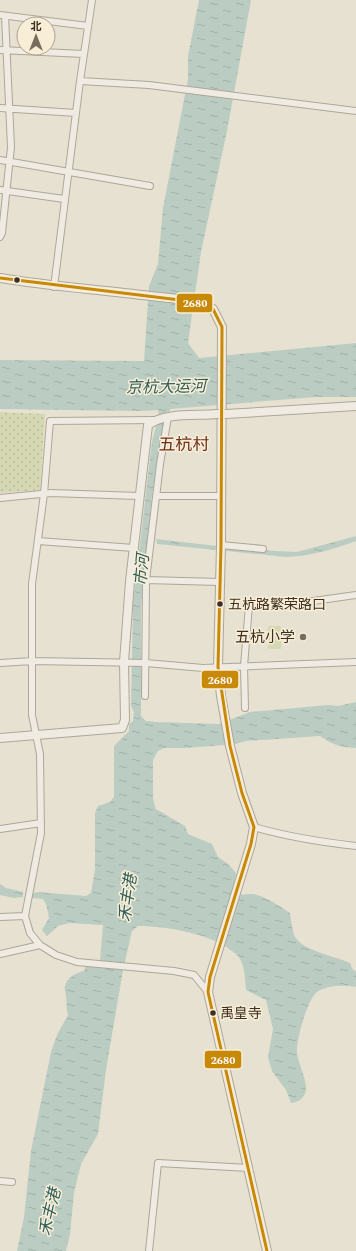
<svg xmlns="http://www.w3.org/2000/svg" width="356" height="1251" font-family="Spectral,'Noto Sans SC',serif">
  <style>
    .grass { fill: #d6d8b3 }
    .park { fill: url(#park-dots) }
    .water { fill: url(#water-ripples) }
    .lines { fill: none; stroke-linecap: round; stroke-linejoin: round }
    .minor-casing { stroke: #ada699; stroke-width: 8 }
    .tertiary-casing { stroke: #ada699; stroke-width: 10 }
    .minor { stroke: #f0ebe2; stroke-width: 6 }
    .tertiary { stroke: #f0ebe2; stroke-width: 8 }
    .tertiary-bridge-casing { stroke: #ada699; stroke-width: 10; stroke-linecap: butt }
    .tertiary-bridge { stroke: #f0ebe2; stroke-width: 8 }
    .bus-1-casing { stroke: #f8eed7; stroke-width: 6 }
    .bus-1 { stroke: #c88808; stroke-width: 3 }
    .bus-dot { fill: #3d2e1f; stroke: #f8eed7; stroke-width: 1.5 }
    .poi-dot { fill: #786d5d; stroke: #f8eed7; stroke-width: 1.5 }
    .labels { text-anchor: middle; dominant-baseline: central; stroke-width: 3; stroke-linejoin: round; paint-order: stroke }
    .bus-label { font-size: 14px; fill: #3d2e1f; stroke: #f8eed7; text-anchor: start }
    .poi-label { font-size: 15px; fill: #3d2e1f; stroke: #f8eed7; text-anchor: end }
    .water-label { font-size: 16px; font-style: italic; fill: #2e5e5b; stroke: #f8eed7 }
    .quarter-label { font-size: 17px; fill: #6c2e1c; stroke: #f8eed7 }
    .line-badge { stroke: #f8eed7; stroke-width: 1.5 }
    .badge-label { font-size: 11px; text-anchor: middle; font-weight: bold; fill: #fff }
  </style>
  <defs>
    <pattern id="park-dots" width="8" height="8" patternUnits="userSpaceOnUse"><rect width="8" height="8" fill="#d6d8b3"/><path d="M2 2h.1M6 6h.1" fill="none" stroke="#b9ba9a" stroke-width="1.8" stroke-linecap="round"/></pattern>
    <pattern id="water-ripples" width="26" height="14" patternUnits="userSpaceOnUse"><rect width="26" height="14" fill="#bbcdc2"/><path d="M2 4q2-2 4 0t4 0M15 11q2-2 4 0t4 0" fill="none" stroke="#a2b0a6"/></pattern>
  </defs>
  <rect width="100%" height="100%" fill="#e7e1d1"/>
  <path class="grass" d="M268 626H281V649H268Z"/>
  <path class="park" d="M0 412 45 414 40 490 0 493Z"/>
  <path class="water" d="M199 0H251L227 131 201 252 188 343 199 358 356 343V397H316L170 409 163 435 152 495 141 607V716L146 721 156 722 219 724 250 712 328 705 338 706 356 702V748C341 747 332 745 320 736L246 741 236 744 186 748H164L158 751 153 760V799L156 809 185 826 188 834 212 844 218 857 228 864 236 873 233 892C241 896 244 894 252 894 265 896 279 906 290 913 291 920 292 928 294 935 301 951 336 956 350 963L353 970 356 971V987C344 985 328 985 317 992 308 998 296 1040 297 1052 298 1063 305 1075 306 1087 306 1097 300 1102 291 1103L286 1090 272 1071 268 1057 273 1029 266 1000 246 990C245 979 245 963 237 955 215 934 167 926 138 926L132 931 123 970 106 1070 98 1134 81 1164 74 1193 70 1234 66 1251H17L24 1217 31 1151 51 1052 57 1035 68 1015C66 1007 67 1004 66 996 66 993 64 989 65 986 67 977 76 973 84 971L86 965 95 966 100 961 103 925 69 923 58 926 47 936 42 930 49 918 46 904 43 899 32 898 33 893 38 892 86 896 91 893 95 870V813L98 806 110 802 114 797V746L129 731V724L133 721 134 712 131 706 133 605 152 441 159 416 158 410 141 411 0 409V360L144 361 149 286 158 264 163 208 188 79V56Z
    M356 536V541C334 549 311 556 287 557L157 544 156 539 252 550 297 552Z
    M0 884 6 888 23 892V897L14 898 0 895Z"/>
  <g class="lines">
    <g class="minor-casing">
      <path id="minor" d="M0 15 88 26
        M0 50 84 54
        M80 81 92 0
        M0 108 76 113
        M0 160 150 186
        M0 190 64 199
        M0 237 2 233 11 147 5 16
        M54 287 80 81 149 85 356 111
        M156 420 50 421 44 494 32 584V715L40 754 41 833 25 916 30 933 40 945 56 955 77 962 174 971 194 975 208 992
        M157 496H221
        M0 498 51 493 139 496
        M38 541 134 548
        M221 545 263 549
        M146 580 220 582
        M0 663 33 661 146 663 203 668 356 662
        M145 696 146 580 160 464 168 417
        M245 708 244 666 249 605 292 604 356 595
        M254 827C288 837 321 842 356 846
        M0 829 41 823
        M0 917 25 916
        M0 954 40 945
        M0 1181 12 1182
        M149 1251 158 1163 249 1168"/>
    </g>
    <g class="tertiary-casing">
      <path id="tertiary" d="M0 278C47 286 94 289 142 295 166 298 192 298 213 309L222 327 221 545 218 667 221 696 230 746 242 793 254 827 251 844 210 977 208 992 267 1251
        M226 414 356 406
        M0 738 122 728 125 720 124 662 130 581 148 425C166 412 195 416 217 414"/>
    </g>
    <use href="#minor" class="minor"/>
    <use href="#tertiary" class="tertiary"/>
    <g class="tertiary-bridge-casing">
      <path id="tertiary-bridge" d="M217 414H226"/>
    </g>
    <use href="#tertiary-bridge" class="tertiary-bridge"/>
    <g class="bus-1-casing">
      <path id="bus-1" d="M0 278 188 301 213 309 222 327 221 545 218 667 230 746 242 793 254 827 251 844 210 977 208 992 267 1251"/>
    </g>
    <use href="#bus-1" class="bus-1"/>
  </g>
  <g class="bus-dot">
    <circle cx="17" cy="280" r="3.5"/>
    <circle cx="220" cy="604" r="3.5"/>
    <circle cx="213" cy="1013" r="3.5"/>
  </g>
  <circle class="poi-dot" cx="303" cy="637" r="4"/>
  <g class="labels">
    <g class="bus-label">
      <text x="228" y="604">五杭路繁荣路口</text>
      <text x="220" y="1013">禹皇寺</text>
    </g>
    <g class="poi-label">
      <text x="295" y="637">五杭小学</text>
    </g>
    <g class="water-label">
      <text transform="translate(166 387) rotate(-1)">京杭大运河</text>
      <text transform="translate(142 570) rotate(-85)">市河</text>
      <text transform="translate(128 898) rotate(-82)">禾丰港</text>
      <text transform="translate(50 1212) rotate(-77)">禾丰港</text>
    </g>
    <g class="quarter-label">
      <text x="184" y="445">五杭村</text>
    </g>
  </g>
  <g class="line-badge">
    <rect x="176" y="293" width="37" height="20" rx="4" fill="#c88808"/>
    <rect x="201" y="670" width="38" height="19" rx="4" fill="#c88808"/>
    <rect x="204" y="1050" width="38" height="19" rx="4" fill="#c88808"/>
  </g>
  <g class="badge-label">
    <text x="195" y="307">2680</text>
    <text x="220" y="684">2680</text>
    <text x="223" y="1064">2680</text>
  </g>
  <g transform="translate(36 36)"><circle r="19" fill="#f8eed7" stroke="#ada18d"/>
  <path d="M0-3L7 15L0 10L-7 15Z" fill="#786d5d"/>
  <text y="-6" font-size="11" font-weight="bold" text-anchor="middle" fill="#3d2e1f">北</text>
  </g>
</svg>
